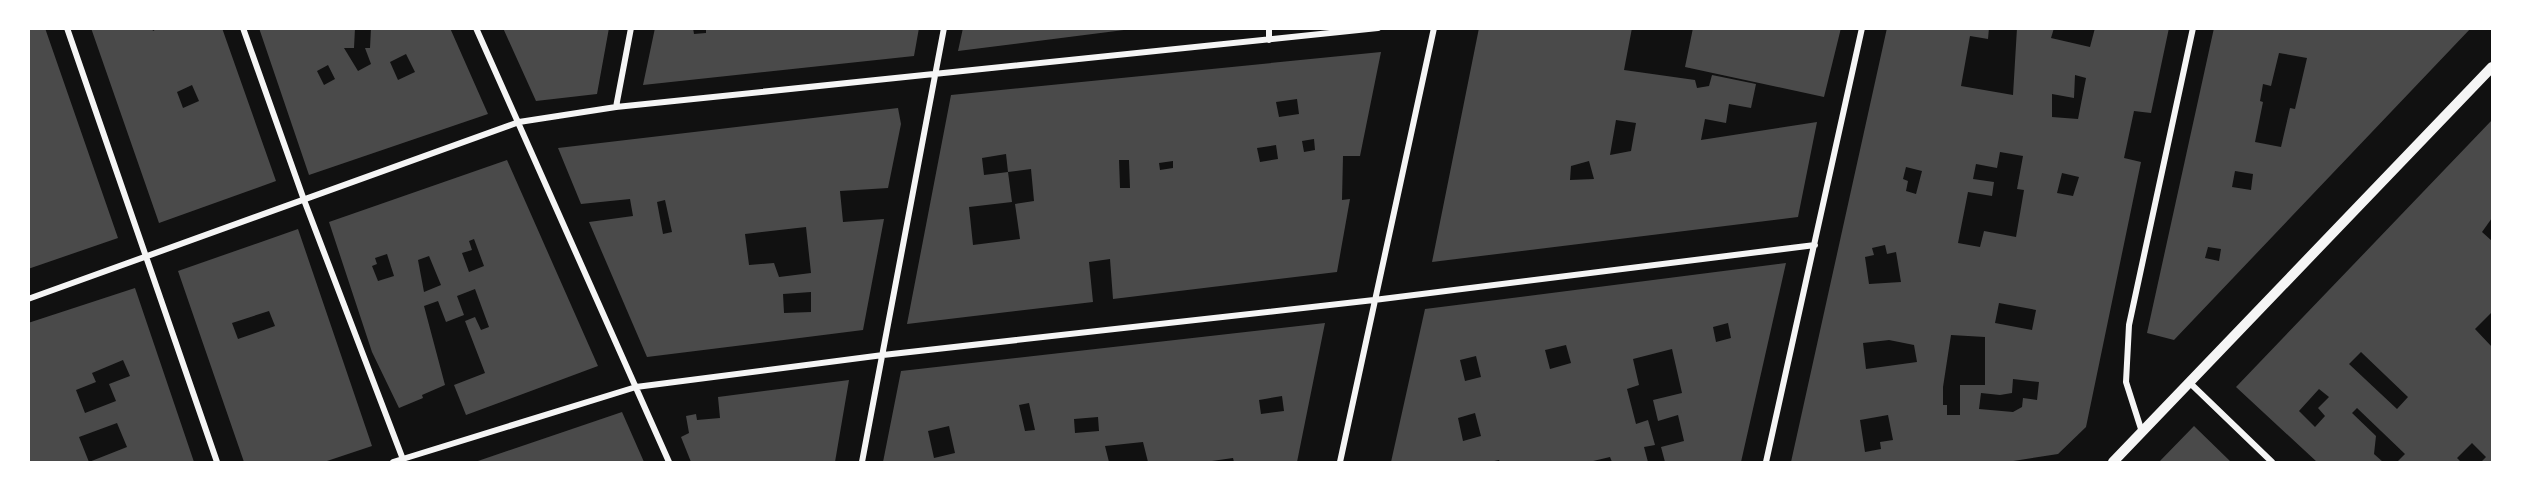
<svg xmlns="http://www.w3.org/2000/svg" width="2521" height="491" font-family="'Open Sans',sans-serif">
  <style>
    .building { fill: #4a4a4a; fill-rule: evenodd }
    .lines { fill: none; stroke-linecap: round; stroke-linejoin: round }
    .minor { stroke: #f5f5f5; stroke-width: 6 }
    .tertiary { stroke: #f5f5f5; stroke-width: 10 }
  </style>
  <rect width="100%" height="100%" fill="#111"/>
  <path class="building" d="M28 28H45L118 238 28 269Z
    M91 28H152L153 31 158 28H222L276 181 159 223ZM192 85 199 101 183 108 177 92Z
    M259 28H355L354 48H344L358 71 371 64 365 48H370L371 28H450L488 114 309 175ZM406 54 415 72 398 80 390 62ZM328 65 335 79 324 85 317 71Z
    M503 28H609L597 94 536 101Z
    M655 28H693L694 34 706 33V28H919L914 56 643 85Z
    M963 28H1124V30L958 51Z
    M1479 28H1632L1624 70 1695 80 1697 88 1709 86 1712 75 1756 84 1751 108 1729 104 1726 123 1705 119 1701 140 1817 122 1798 217 1432 262ZM1616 120 1636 123 1631 151 1610 155ZM1589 161 1594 179 1570 180 1571 166Z
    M1693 28H1841L1824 97 1685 67Z
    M1887 28H1989L1988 39 1970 36 1961 86 2013 95 2017 28H2054L2051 38 2090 47 2095 28H2169L2151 113 2134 111 2124 158 2141 162 2086 427 2058 454 2007 462H1791ZM2075 75 2086 78 2078 119 2052 117V94L2074 98ZM2000 152 2023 156 2017 189 2024 190 2016 237 1984 231 1980 247 1958 243 1968 192 1992 196 1994 182 1973 179 1976 164 1997 168ZM1906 167 1922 171 1916 194 1906 191 1908 181 1903 179ZM2062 173 2079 177 2073 196 2057 193ZM1885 245 1887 254 1896 252 1901 282 1869 284 1865 257 1874 255 1872 248ZM1999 303 2036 310 2032 330 1995 323ZM1951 335 1985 337V385H1960V415H1947V405H1943V387ZM1889 340 1914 345 1917 362 1866 369 1863 343ZM2013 379 2039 382 2037 400 2023 398 2022 407 2013 412 1979 409 1981 393 2000 395 2012 393ZM1888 415 1893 440 1880 442 1881 449 1865 452 1860 420Z
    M2214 28H2471L2174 340 2147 333ZM2279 53 2307 58 2295 109 2290 108 2281 147 2255 142 2263 102 2260 101 2263 84 2271 86ZM2235 171 2253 174 2251 190 2232 187ZM2208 247 2221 249 2219 261 2205 258Z
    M1381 52 1360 156H1343L1342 200 1350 199 1337 272 1113 299 1110 259 1089 262 1093 302 907 324 951 95ZM1297 99 1299 114 1279 117 1276 102ZM1314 139 1315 150 1304 152 1302 141ZM1276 145 1278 159 1260 162 1257 148ZM1006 154 1008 172 1031 169 1034 201 1015 204 1020 239 973 245 969 207 1012 202 1008 172 984 175 982 158ZM1119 160H1129L1130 188H1120ZM1173 161V168L1160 170 1159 163Z
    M898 108 901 124 888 188 840 191 843 222 884 219 863 330 647 357 589 222 633 216 630 199 581 204 558 148ZM665 200 672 232 663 234 657 202ZM806 227 811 273 779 277 774 263 749 265 745 234ZM811 292V312L784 313 783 294Z
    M2492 120V218L2482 232 2492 241V312L2475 329 2492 347V462H2481L2486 457 2472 443 2457 458 2461 462H2397L2405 454 2357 408 2352 413 2376 436 2374 454 2383 462H2317L2236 387ZM2361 352 2408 397 2397 409 2349 364ZM2319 389 2329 397 2318 408 2325 416 2315 427 2299 411Z
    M507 160 598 366 466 415 454 385 485 373 465 321 475 317 481 330 489 327 475 289 457 296 464 315 446 322 438 301 424 306 445 385 422 395 423 398 399 408 372 352 329 222ZM474 239 484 266 469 272 462 253 472 250 469 241ZM387 254 394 276 378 281 372 266 377 264 375 258ZM429 256 441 285 424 292 418 260Z
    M298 229 372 446 324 462H244L178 271ZM269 311 275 326 238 339 232 323Z
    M1786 263 1741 462H1665L1661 447 1684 441 1678 415 1658 421 1653 400 1682 393 1672 349 1633 359 1639 385 1627 389 1636 424 1648 420 1655 445 1644 447 1648 462H1612L1610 457 1589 462H1500L1499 460 1490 462H1391L1425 309ZM1728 323 1731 338 1716 342 1713 327ZM1566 345 1571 363 1550 369 1545 350ZM1476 356 1481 377 1465 381 1460 360ZM1475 413 1481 436 1463 441 1458 418Z
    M135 288 194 462H28V323ZM123 360 130 376 109 384 116 401 85 413 76 390 96 382 92 373ZM117 423 127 447 89 462 79 437Z
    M1325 323 1297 462H1234L1233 458 1205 462H1148L1143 442 1105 446 1109 462H883L901 371ZM1282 396 1284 411 1261 414 1259 400ZM1029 403 1035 430 1025 431 1019 405ZM1098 417 1099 431 1075 433 1074 419ZM949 426 955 453 934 458 928 431Z
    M849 380 835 462H691L681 437 689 433 686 416 696 414 697 420 720 418 718 397Z
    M622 412 644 462H475Z
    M2194 426 2231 462H2159Z"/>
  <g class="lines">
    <path class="minor" d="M67 28 217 462
      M243 28 304 200 404 462
      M476 28 669 462
      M1269 28V40
      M616 107 631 28
      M28 299 519 122 616 107 1378 28
      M2190 383 2272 462
      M2142 432 2126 382 2129 325 2193 28
      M393 462 636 387 883 355 1374 300 1815 245
      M862 462 944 28
      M1340 462 1434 28
      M1766 462 1862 28"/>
    <path class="tertiary" d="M2113 462 2492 67"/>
  </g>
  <rect width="2521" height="491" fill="none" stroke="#ffffff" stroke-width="60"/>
</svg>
